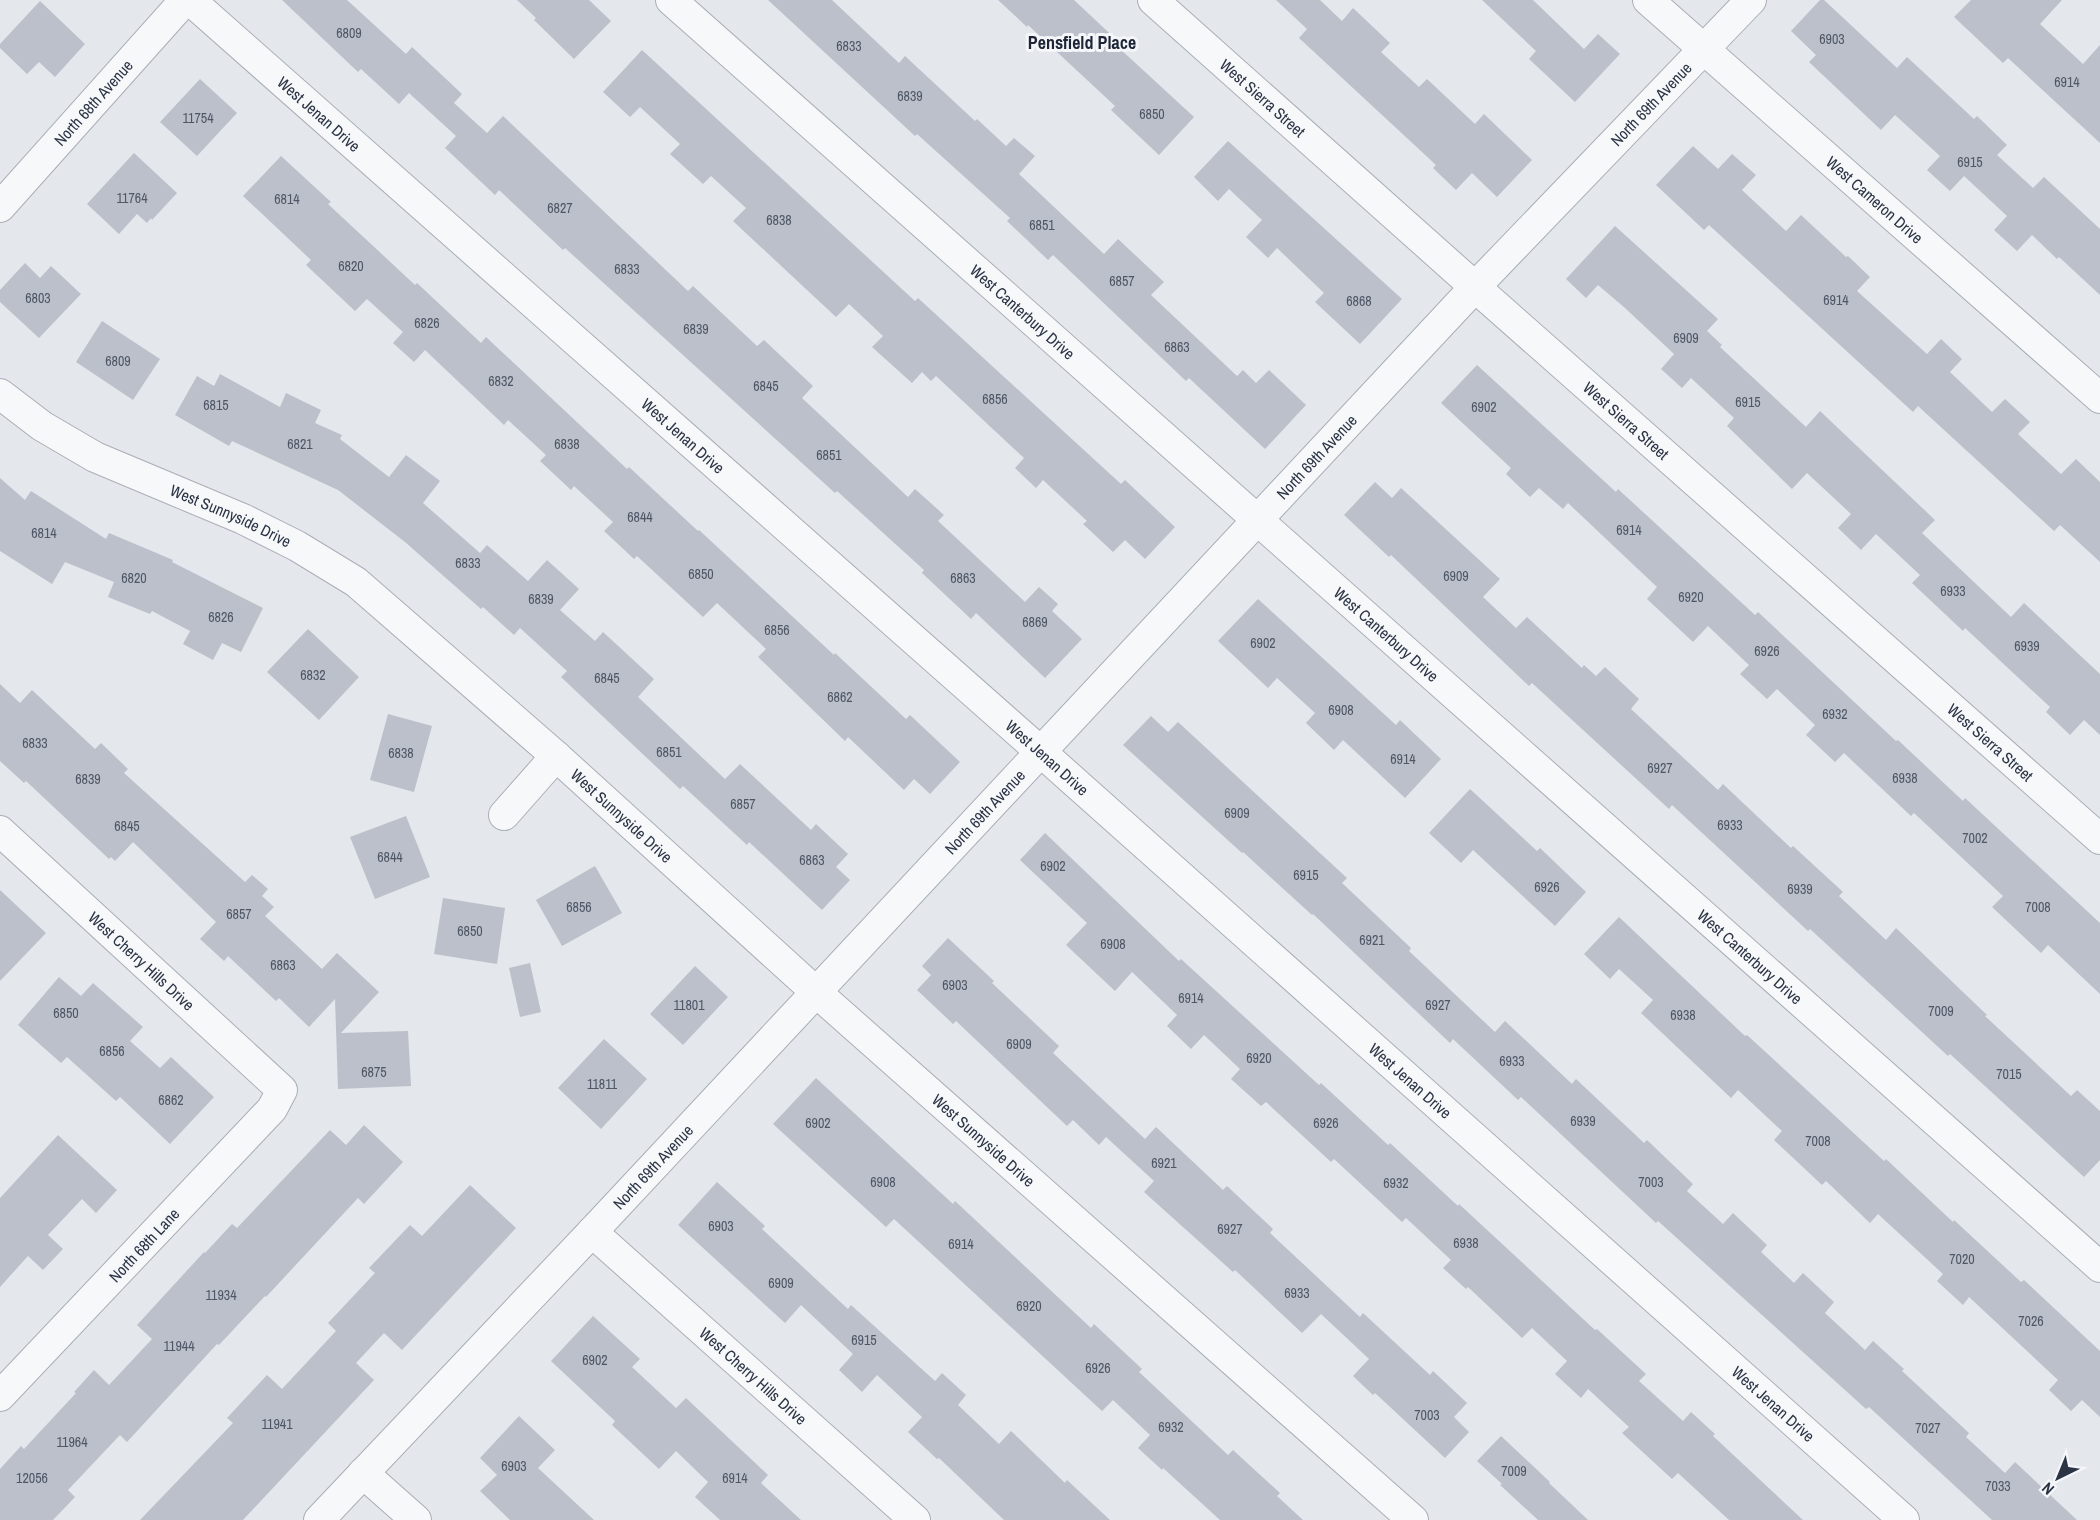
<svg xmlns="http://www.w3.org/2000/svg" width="2100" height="1520" font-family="'Archivo Narrow',sans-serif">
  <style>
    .building { fill: #bbc0ca }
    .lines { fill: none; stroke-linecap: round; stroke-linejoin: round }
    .street-casing { stroke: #a9aeb7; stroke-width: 32 }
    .street { stroke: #f7f8fa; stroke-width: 30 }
    .labels { text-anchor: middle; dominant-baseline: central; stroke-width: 6; stroke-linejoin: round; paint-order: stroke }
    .number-label { font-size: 14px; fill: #4f5766 }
    .street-label { font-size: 16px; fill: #2b3445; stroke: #f4f6f9 }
    .neighbourhood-label { font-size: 18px; font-weight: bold; fill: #1d2536; stroke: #f4f6f9 }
  </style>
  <rect width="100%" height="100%" fill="#e4e7ec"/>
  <path class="building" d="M282 0H347L406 54 412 47 462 94 454 103 487 133 503 116 688 291 693 286 757 346 764 340 813 386 802 398 908 497 915 489 944 515 938 521 1025 602 1039 587 1058 604 1052 611 1082 639 1045 678 976 613 971 619 922 573 924 570 837 491 835 493 565 248 563 250 499 190 495 195 445 148 456 136 409 93 399 104 361 69 358 72Z
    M517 0H589L611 21 574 59 534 20 536 18Z
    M768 0H832L899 63 905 56 975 121 977 119 1006 146 1014 138 1035 156 1019 174 1104 254 1118 239 1164 282 1151 295 1237 376 1243 370 1256 383 1269 370 1306 405 1265 449 1189 378 1186 381 1053 255 1048 260 1007 221 1010 218 917 134 915 136Z
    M998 0H1074L1121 44 1118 47 1194 117 1159 155 1111 110 1115 106 1028 25 1027 27Z
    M1276 0H1320L1342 21 1353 8 1390 43 1381 52 1419 87 1427 79 1475 124 1484 114 1532 160 1497 197 1472 173 1456 190 1433 168 1436 165 1299 38 1307 29Z
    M1482 0H1533L1584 49 1598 34 1620 54 1575 102 1529 59 1536 51Z
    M1820 0H1824L1897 68 1907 57 1974 119 1977 116 2007 145 1997 155 2033 188 2044 177 2100 229V295L2059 257 2057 259 2032 235 2017 251 1994 230 2007 216 1964 176 1950 191 1927 170 1940 156 1895 115 1881 130 1809 62 1816 55 1791 31Z
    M1971 0H2062L2040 24 2083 64 2100 45V143L2008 58 2003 63 1954 17Z
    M40 1 85 44 55 77 39 62 27 74 0 48V44Z
    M642 50 915 301 918 298 1121 484 1125 480 1175 527 1145 559 1125 540 1113 552 1083 524 1087 521 1043 480 1036 488 1015 468 1024 458 936 376 931 381 922 372 912 383 872 347 883 336 849 304 836 317 733 221 746 208 711 176 703 184 670 154 680 144 640 107 630 117 603 92Z
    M200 79 237 113 197 156 160 122Z
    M1228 141 1402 299 1360 344 1315 302 1324 293 1277 248 1268 258 1246 237 1262 220 1229 189 1218 201 1194 177Z
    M1693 146 1718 169 1732 154 1756 175 1742 190 1786 231 1801 215 1846 257 1848 256 1870 277 1857 291 1927 354 1941 339 1962 359 1950 372 1992 412 2005 399 2030 422 2018 434 2061 474 2076 459 2100 482V562L2060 525 2054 531 1918 406 1913 412 1709 225 1704 230 1656 185Z
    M134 153 177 193 152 220 151 218 147 223 137 214 119 234 87 204Z
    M281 156 331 202 328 204 415 285 417 283 481 343 486 337 627 469 629 467 698 531 699 530 834 655 835 653 906 719 910 715 960 762 930 794 914 779 904 790 848 737 845 741 758 657 766 649 717 603 703 617 637 556 634 559 604 531 613 522 574 486 571 490 540 461 546 455 508 420 504 425 425 350 414 362 393 343 403 332 367 299 355 311 306 265 311 260 243 196Z
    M1615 226 1718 319 1707 331 1722 345 1720 347 1806 427 1820 411 1935 520 1922 533 2011 617 2024 603 2100 674V735L2084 720 2070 735 2046 712 2050 707 1965 628 1963 631 1912 583 1920 575 1876 534 1861 550 1838 528 1851 514 1807 473 1792 489 1727 426 1734 418 1691 378 1682 388 1661 369 1674 354 1625 308 1598 285 1586 298 1566 279Z
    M25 263 40 278 51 266 81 294 39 338 0 302V290Z
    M102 321 160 359 133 400 76 362Z
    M1477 365 1616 492 1618 489 1755 615 1758 612 1896 741 1898 740 1963 801 1965 798 2100 923V994L2048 945 2041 953 1992 907 2003 896 1914 813 1911 816 1844 753 1835 762 1806 735 1815 725 1777 689 1767 699 1740 674 1749 665 1708 626 1693 642 1647 599 1657 587 1568 503 1563 509 1539 488 1530 497 1506 474 1511 468 1441 403Z
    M220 374 280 407 286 393 321 410 315 423 342 435 340 439 389 477 406 455 440 481 423 503 480 553 487 545 528 581 547 560 579 589 560 610 595 641 603 632 654 679 638 697 725 779 740 764 811 830 816 824 848 854 836 867 850 880 822 910 749 842 747 845 683 786 680 789 631 743 561 677 567 671 520 628 514 635 483 607 481 609 405 542 338 490 232 441 229 446 175 415 197 376 214 386Z
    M0 478 25 500 31 491 106 539 109 533 173 560 172 562 263 608 241 652 222 643 213 660 183 644 190 631 152 611 150 614 108 597 114 582 65 562 52 584 0 551Z
    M1375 482 1392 498 1401 488 1500 579 1483 597 1516 628 1527 617 1582 668 1584 665 1596 676 1605 667 1639 699 1631 709 1718 790 1723 784 1791 848 1793 846 1843 892 1839 896 1886 940 1896 928 1987 1015 1985 1016 2071 1096 2077 1090 2100 1111V1160L2084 1177 1950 1054 1948 1056 1810 929 1808 931 1672 805 1669 809 1532 683 1529 686 1391 555 1389 557 1344 515Z
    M1258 599 1396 725 1400 720 1441 759 1405 798 1343 740 1334 750 1306 723 1315 713 1277 678 1268 688 1218 641Z
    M308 629 359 677 319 720 267 672Z
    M0 684 20 703 32 690 95 749 101 743 128 769 124 773 245 882 252 875 268 889 262 896 274 907 265 916 322 969 337 953 379 992 341 1033 408 1031 411 1086 338 1089 335 999 309 1027 279 998 276 1001 228 956 224 961 200 939 216 922 133 842 115 861 111 857 109 859 26 781 24 783 0 761Z
    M388 714 432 726 414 792 370 780Z
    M1151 716 1168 732 1178 722 1347 878 1342 883 1411 948 1409 951 1495 1032 1505 1021 1572 1084 1576 1079 1644 1143 1647 1140 1693 1184 1687 1191 1723 1224 1733 1213 1767 1245 1761 1252 1794 1283 1803 1273 1834 1302 1825 1313 1865 1350 1873 1341 1904 1369 1902 1371 1969 1433 1966 1437 2005 1473 2015 1462 2077 1520H1992L1869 1407 1866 1409 1658 1221 1656 1223 1521 1097 1518 1100 1453 1039 1450 1043 1313 914 1312 915 1243 852 1242 853 1123 745Z
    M1470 789 1537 851 1540 848 1586 892 1555 926 1473 850 1461 863 1429 833Z
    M406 816 430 877 375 899 350 837Z
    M1045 833 1179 961 1181 959 1319 1085 1321 1083 1388 1145 1390 1143 1458 1206 1459 1204 1595 1330 1597 1329 1646 1374 1639 1381 1683 1421 1691 1412 1715 1434 1713 1436 1803 1520H1729L1678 1473 1672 1479 1622 1433 1629 1427 1588 1389 1581 1398 1555 1374 1567 1361 1532 1328 1522 1338 1468 1287 1466 1289 1443 1268 1451 1260 1406 1218 1402 1222 1334 1159 1331 1162 1266 1102 1261 1106 1231 1079 1240 1069 1204 1035 1191 1049 1167 1026 1177 1015 1132 972 1115 991 1066 945 1087 923 1020 860Z
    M595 866 622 913 562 946 536 900Z
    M0 890 46 933 0 981Z
    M443 898 505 908 497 964 434 954Z
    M1619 917 1745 1036 1747 1035 1884 1161 1886 1159 1953 1222 1954 1220 2021 1282 2024 1280 2100 1351V1417L2082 1400 2071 1411 2049 1390 2058 1380 1969 1297 1963 1305 1937 1281 1943 1274 1878 1214 1870 1223 1826 1181 1822 1185 1774 1140 1782 1131 1738 1090 1731 1098 1641 1013 1653 1000 1619 969 1610 979 1584 954Z
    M948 938 994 981 992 983 1059 1046 1053 1053 1145 1139 1156 1127 1223 1190 1227 1186 1273 1229 1270 1233 1360 1317 1363 1313 1430 1375 1433 1371 1467 1403 1454 1417 1469 1432 1445 1458 1375 1393 1373 1395 1353 1376 1369 1359 1321 1314 1302 1333 1235 1270 1233 1272 1144 1192 1154 1181 1106 1137 1099 1145 1073 1120 1067 1126 956 1021 953 1024 917 990 931 975 922 966Z
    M530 963 541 1012 520 1017 509 968Z
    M695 966 728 997 683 1045 650 1014Z
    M59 977 81 996 93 983 143 1027 130 1041 160 1068 171 1057 214 1097 170 1144 120 1097 116 1101 67 1057 61 1063 18 1025Z
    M604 1039 647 1079 601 1129 558 1088Z
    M816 1078 953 1204 955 1201 1091 1328 1094 1324 1142 1369 1139 1372 1228 1455 1233 1450 1280 1493 1277 1496 1303 1520H1220L1163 1468 1162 1470 1138 1448 1150 1435 1113 1400 1102 1411 894 1219 886 1227 773 1124Z
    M364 1125 403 1162 364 1204 358 1198 266 1297 265 1296 219 1345 217 1344 127 1442 120 1435 68 1490 75 1497 53 1520H0V1469L21 1446 24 1449 76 1393 74 1392 94 1370 109 1385 152 1339 137 1325 204 1252 205 1253 232 1224 237 1228 330 1130 346 1145Z
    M58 1135 117 1190 96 1213 82 1199 48 1235 63 1249 43 1270 28 1256 0 1287V1198Z
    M717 1182 765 1226 762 1229 848 1309 851 1305 935 1381 942 1373 966 1395 958 1405 999 1444 1011 1431 1065 1483 1067 1480 1110 1520H1004L939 1458 937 1459 908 1432 922 1417 877 1375 862 1392 839 1370 853 1354 801 1305 785 1323 678 1225Z
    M470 1185 516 1228 402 1350 384 1333 356 1363 374 1380 243 1520H140L233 1423 227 1418 267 1375 282 1389 336 1331 328 1323 375 1273 369 1268 410 1225 422 1236Z
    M593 1316 640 1359 632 1367 676 1408 686 1398 768 1475 761 1483 801 1520H720L695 1497 708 1482 676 1451 659 1469 612 1425 615 1421 551 1361Z
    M519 1416 555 1450 538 1468 594 1520H510L480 1491 497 1475 480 1458Z
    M1501 1436 1550 1482 1549 1483 1588 1520H1538L1500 1485 1502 1484 1477 1461Z"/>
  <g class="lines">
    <g class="street-casing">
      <g id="street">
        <path id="s1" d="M190 0 1041 752 1904 1520"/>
        <path id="s2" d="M671 0 2100 1267"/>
        <path id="s3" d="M1153 0 1475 287 2100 839"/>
        <path id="s4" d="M1648 0 2100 398"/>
        <path id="s5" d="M0 207 185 0"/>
        <path id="s6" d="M0 394 42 426 95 457 243 519 297 546 356 582 556 756 816 992 1413 1520"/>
        <path d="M504 815 556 756"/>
        <path id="s7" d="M0 831 282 1090 272 1109 0 1396"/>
        <path id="s8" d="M592 1232 915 1520"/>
        <path d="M363 1473 416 1520"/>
        <path id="s9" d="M319 1520 592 1232 1475 287 1751 0"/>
      </g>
    </g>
    <use href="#street" class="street"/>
  </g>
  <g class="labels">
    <g class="number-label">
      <text x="349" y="33">6809</text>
      <text x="1832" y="39">6903</text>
      <text x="849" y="46">6833</text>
      <text x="2067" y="82">6914</text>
      <text x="910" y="96">6839</text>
      <text x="1152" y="114">6850</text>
      <text x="198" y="118">11754</text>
      <text x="1970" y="162">6915</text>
      <text x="132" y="198">11764</text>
      <text x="287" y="199">6814</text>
      <text x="560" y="208">6827</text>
      <text x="779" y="220">6838</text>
      <text x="1042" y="225">6851</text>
      <text x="351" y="266">6820</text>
      <text x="627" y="269">6833</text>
      <text x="1122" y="281">6857</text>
      <text x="38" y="298">6803</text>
      <text x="1836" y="300">6914</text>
      <text x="1359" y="301">6868</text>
      <text x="427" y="323">6826</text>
      <text x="696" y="329">6839</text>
      <text x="1686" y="338">6909</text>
      <text x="1177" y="347">6863</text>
      <text x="118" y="361">6809</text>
      <text x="501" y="381">6832</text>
      <text x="766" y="386">6845</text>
      <text x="995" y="399">6856</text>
      <text x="1748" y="402">6915</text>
      <text x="216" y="405">6815</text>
      <text x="1484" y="407">6902</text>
      <text x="300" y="444">6821</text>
      <text x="567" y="444">6838</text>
      <text x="829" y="455">6851</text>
      <text x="640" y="517">6844</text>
      <text x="1629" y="530">6914</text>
      <text x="44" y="533">6814</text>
      <text x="468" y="563">6833</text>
      <text x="701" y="574">6850</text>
      <text x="1456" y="576">6909</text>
      <text x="134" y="578">6820</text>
      <text x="963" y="578">6863</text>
      <text x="1953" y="591">6933</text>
      <text x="1691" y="597">6920</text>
      <text x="541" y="599">6839</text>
      <text x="221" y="617">6826</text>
      <text x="1035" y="622">6869</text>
      <text x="777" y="630">6856</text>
      <text x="1263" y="643">6902</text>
      <text x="2027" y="646">6939</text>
      <text x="1767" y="651">6926</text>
      <text x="313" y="675">6832</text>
      <text x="607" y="678">6845</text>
      <text x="840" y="697">6862</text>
      <text x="1341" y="710">6908</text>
      <text x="1835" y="714">6932</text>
      <text x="35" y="743">6833</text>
      <text x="669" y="752">6851</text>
      <text x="401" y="753">6838</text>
      <text x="1403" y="759">6914</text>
      <text x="1660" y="768">6927</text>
      <text x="1905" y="778">6938</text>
      <text x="88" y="779">6839</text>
      <text x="743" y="804">6857</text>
      <text x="1237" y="813">6909</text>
      <text x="1730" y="825">6933</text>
      <text x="127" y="826">6845</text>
      <text x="1975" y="838">7002</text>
      <text x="390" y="857">6844</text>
      <text x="812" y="860">6863</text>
      <text x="1053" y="866">6902</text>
      <text x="1306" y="875">6915</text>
      <text x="1547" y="887">6926</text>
      <text x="1800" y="889">6939</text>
      <text x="579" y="907">6856</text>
      <text x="2038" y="907">7008</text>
      <text x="239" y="914">6857</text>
      <text x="470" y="931">6850</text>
      <text x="1372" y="940">6921</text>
      <text x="1113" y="944">6908</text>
      <text x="283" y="965">6863</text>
      <text x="955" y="985">6903</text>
      <text x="1191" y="998">6914</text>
      <text x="689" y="1005">11801</text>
      <text x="1438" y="1005">6927</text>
      <text x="1941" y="1011">7009</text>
      <text x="66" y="1013">6850</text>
      <text x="1683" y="1015">6938</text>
      <text x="1019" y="1044">6909</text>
      <text x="112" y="1051">6856</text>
      <text x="1259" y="1058">6920</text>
      <text x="1512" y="1061">6933</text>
      <text x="374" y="1072">6875</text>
      <text x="2009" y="1074">7015</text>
      <text x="602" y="1084">11811</text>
      <text x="171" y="1100">6862</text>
      <text x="1583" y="1121">6939</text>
      <text x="818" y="1123">6902</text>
      <text x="1326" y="1123">6926</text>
      <text x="1818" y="1141">7008</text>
      <text x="1164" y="1163">6921</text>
      <text x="883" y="1182">6908</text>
      <text x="1651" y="1182">7003</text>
      <text x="1396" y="1183">6932</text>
      <text x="721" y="1226">6903</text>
      <text x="1230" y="1229">6927</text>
      <text x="1466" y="1243">6938</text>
      <text x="961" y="1244">6914</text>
      <text x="1962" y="1259">7020</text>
      <text x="781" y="1283">6909</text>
      <text x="1297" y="1293">6933</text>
      <text x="221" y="1295">11934</text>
      <text x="1029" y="1306">6920</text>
      <text x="2031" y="1321">7026</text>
      <text x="864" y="1340">6915</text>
      <text x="179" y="1346">11944</text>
      <text x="595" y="1360">6902</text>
      <text x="1098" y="1368">6926</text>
      <text x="1427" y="1415">7003</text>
      <text x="277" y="1424">11941</text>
      <text x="1171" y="1427">6932</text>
      <text x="1928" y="1428">7027</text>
      <text x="72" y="1442">11964</text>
      <text x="514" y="1466">6903</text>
      <text x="1514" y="1471">7009</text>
      <text x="32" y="1478">12056</text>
      <text x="735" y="1478">6914</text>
      <text x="1998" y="1486">7033</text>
    </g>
    <g class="street-label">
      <text stroke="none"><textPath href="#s3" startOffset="147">West Sierra Street</textPath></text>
      <text stroke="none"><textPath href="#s5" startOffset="140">North 68th Avenue</textPath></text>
      <text stroke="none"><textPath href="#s9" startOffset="1944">North 69th Avenue</textPath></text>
      <text stroke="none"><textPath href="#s1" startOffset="172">West Jenan Drive</textPath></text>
      <text stroke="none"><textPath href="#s4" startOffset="302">West Cameron Drive</textPath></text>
      <text stroke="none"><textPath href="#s2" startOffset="470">West Canterbury Drive</textPath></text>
      <text stroke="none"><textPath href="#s3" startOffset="633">West Sierra Street</textPath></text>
      <text stroke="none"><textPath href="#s1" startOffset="658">West Jenan Drive</textPath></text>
      <text stroke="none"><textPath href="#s9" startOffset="1458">North 69th Avenue</textPath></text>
      <text stroke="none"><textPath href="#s6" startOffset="262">West Sunnyside Drive</textPath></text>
      <text stroke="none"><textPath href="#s2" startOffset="956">West Canterbury Drive</textPath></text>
      <text stroke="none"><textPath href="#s3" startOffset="1119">West Sierra Street</textPath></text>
      <text stroke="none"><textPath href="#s1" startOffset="1144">West Jenan Drive</textPath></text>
      <text stroke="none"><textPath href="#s9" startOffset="972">North 69th Avenue</textPath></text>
      <text stroke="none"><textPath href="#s6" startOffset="758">West Sunnyside Drive</textPath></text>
      <text stroke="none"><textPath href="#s2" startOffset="1442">West Canterbury Drive</textPath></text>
      <text stroke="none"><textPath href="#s7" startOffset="192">West Cherry Hills Drive</textPath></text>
      <text stroke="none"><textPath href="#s1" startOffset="1630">West Jenan Drive</textPath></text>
      <text stroke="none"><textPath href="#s6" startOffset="1244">West Sunnyside Drive</textPath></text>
      <text stroke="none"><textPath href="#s9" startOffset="486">North 69th Avenue</textPath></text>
      <text transform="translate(144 1245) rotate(-47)">North 68th Lane</text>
      <text stroke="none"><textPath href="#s8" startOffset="216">West Cherry Hills Drive</textPath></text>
      <text stroke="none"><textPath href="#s1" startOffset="2116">West Jenan Drive</textPath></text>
    </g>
    <g class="neighbourhood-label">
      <text x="1082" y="42">Pensfield Place</text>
    </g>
  </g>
  <g transform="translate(2058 1478) rotate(223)" stroke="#f4f6f9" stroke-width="4.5" paint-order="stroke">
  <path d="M0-4.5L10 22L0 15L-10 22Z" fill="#2b3445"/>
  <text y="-9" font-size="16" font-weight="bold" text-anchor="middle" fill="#2b3445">N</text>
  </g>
</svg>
